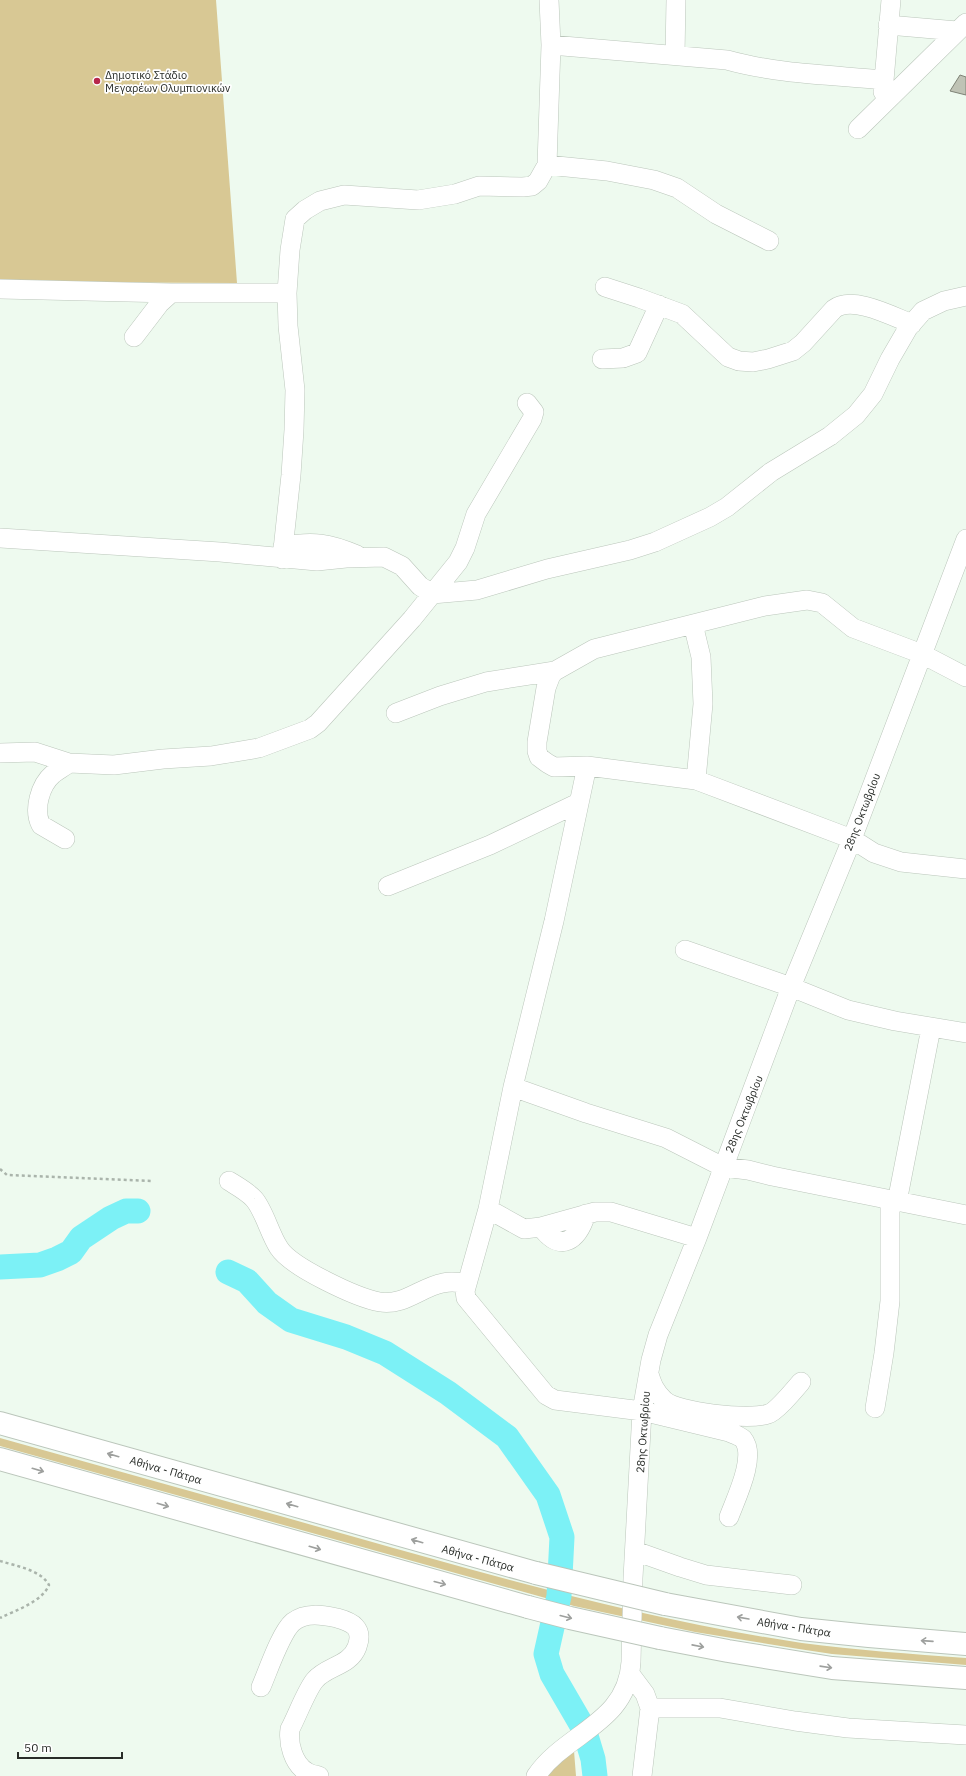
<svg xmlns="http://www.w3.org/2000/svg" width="966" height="1776" font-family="'IBM Plex Sans',sans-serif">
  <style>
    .green { fill: #d8c894 }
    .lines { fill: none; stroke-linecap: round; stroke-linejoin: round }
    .river { stroke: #7cf1f6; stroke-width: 25 }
    .building { fill: #bfc3b5; stroke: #7e8275 }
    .minor-casing { stroke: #bbc6bb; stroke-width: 20 }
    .highway-casing { stroke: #bbc6bb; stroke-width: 24 }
    .path { stroke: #aab4ab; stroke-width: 2.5; stroke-dasharray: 3 3; stroke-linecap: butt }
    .minor { stroke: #fff; stroke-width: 19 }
    .highway { stroke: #fff; stroke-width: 22 }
    .highway-bridge-casing { stroke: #bbc6bb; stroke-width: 24; stroke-linecap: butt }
    .highway-bridge { stroke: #fff; stroke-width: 22 }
    .oneway { stroke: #9ea09e }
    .poi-dot { fill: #b7264a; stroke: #fff; stroke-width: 1.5 }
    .labels { text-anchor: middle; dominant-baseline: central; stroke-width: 3.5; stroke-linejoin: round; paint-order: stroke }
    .poi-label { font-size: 11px; fill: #282c28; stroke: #fff; text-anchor: start }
    .street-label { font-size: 11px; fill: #282c28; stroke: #fff }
  </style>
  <rect width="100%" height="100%" fill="#eefaef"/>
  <path class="green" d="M0 0H216L237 283 0 282Z
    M0 1438C117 1471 234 1503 351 1536 500 1578 648 1620 802 1643 856 1650 911 1654 966 1658V1665L832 1654 799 1649 695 1632 574 1606 0 1446Z
    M574 1751 576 1776H547L557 1763Z"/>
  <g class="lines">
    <path class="river" d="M0 1267 40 1265 57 1259 71 1252 81 1238 111 1218 126 1211H138
      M228 1272 247 1281 267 1303 291 1320 346 1337 385 1353 448 1393 507 1437 548 1495 562 1537 559 1596 546 1654 552 1674 584 1729 593 1759 595 1776"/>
  </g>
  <path class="building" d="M960 75 966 77V95L950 91Z"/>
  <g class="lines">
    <g class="minor-casing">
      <path id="minor" d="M888 25 957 31
        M551 45 727 60C777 74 832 75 884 80
        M675 55 676 0
        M883 92 891 0
        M858 129 966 23
        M547 165 607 171 654 180 677 188 716 214 769 241
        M605 287 639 298 682 314 728 357 739 361 753 362 768 359 793 351 803 343 834 309C852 295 892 316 912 324
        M0 289 171 293H287
        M134 337 160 303 171 293
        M602 359 623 358 637 353 659 305
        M0 538 220 552 317 561 346 558 384 557 402 566 420 586 432 594 477 590 547 569 630 550 655 542 710 517 727 507 771 472 830 436 856 415 873 394 890 359 908 328 923 311 944 301 966 296
        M283 546C314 541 329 543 357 555
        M282 559 291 475 294 430 295 390 288 326 287 293 290 250 295 219 305 210 320 201 344 195 418 200 455 194 479 186 523 187 532 186 538 181 547 165 551 45 549 0
        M693 624 701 657 703 704 696 780
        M966 677 922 654 853 628 822 603 807 600 765 606 594 649 555 671 551 675 546 688 537 742V751L539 757 547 763 554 767 587 766 696 780 852 839 874 853 901 862 966 869
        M396 713 440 696 486 682 555 671
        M0 753 35 752 69 763 114 765 163 759 211 756 259 748 310 729 318 723 412 619 458 562 465 548 476 514 532 419 534 412 527 403
        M587 766 554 921 513 1087 488 1209 465 1291 466 1298 546 1395 555 1400 642 1411 729 1432C733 1434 740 1436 743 1439 757 1456 736 1498 729 1517
        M65 839 41 825C33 810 40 785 53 774 58 770 64 767 69 763
        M388 886 490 845 578 803
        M685 950 791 987 848 1010 895 1021 966 1033
        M513 1087 586 1113 666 1138 723 1167 748 1170 772 1176 966 1215
        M229 1181C237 1186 248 1192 254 1199 264 1210 270 1235 279 1248 291 1267 357 1298 380 1302 404 1306 421 1287 443 1283 451 1281 459 1282 467 1284
        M897 1202 931 1028
        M488 1209 524 1229 541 1227 595 1212H611L697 1238
        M541 1227C561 1254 578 1240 586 1214
        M649 1374C652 1384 655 1392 664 1400 677 1413 750 1420 768 1414 776 1412 795 1389 801 1382
        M875 1408 884 1353 890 1301V1200
        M635 1551 680 1567 706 1575 792 1585
        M630 1674 645 1694 650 1708 642 1776
        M261 1687C268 1671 281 1632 293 1622 306 1612 322 1615 337 1618 352 1622 364 1628 357 1647 350 1666 327 1666 315 1680 307 1689 297 1716 290 1729 288 1743 293 1764 307 1772 310 1774 315 1775 319 1776
        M650 1708H720L795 1721 848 1728 966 1735
        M536 1776C566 1732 627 1724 631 1662L633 1578 642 1411 651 1360 658 1335 697 1238 791 987 852 839 966 539"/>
    </g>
    <g class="highway-casing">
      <path id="highway" d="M0 1423 536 1573
        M0 1459 528 1607
        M665 1604 801 1629 869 1636 966 1644
        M660 1638 728 1651 832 1668 966 1678"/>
    </g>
    <path class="path" d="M0 1169 7 1175 153 1181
      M0 1561C16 1566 41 1570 49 1585 42 1602 16 1610 0 1618"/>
    <use href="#minor" class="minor"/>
    <use href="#highway" class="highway"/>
    <g class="highway-bridge-casing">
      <path id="highway-bridge" d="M536 1573 665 1604
        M528 1607 570 1618 660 1638"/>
    </g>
    <use href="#highway-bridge" class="highway-bridge"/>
  </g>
  <defs><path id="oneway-shaft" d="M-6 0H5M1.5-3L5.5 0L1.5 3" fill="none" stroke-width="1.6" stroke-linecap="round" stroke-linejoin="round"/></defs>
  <g class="oneway">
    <use href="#oneway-shaft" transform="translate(113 1455) rotate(-164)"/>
    <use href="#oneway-shaft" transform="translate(38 1470) rotate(16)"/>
    <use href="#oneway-shaft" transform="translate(163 1505) rotate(16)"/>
    <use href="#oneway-shaft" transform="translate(292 1505) rotate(-164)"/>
    <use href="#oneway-shaft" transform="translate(417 1541) rotate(-164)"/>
    <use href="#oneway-shaft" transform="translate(315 1548) rotate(16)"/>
    <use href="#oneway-shaft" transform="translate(440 1583) rotate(15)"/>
    <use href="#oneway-shaft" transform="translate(566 1617) rotate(14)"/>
    <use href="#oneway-shaft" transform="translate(743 1618) rotate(-170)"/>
    <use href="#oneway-shaft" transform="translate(927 1641) rotate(-176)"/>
    <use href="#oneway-shaft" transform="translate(698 1646) rotate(11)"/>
    <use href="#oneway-shaft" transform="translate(826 1667) rotate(8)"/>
  </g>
  <circle class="poi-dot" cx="97" cy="81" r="4"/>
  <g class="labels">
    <g class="poi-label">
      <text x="105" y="75">Δημοτικό Στάδιο<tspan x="105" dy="13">Μεγαρέων Ολυμπιονικών</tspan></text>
    </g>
    <g class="street-label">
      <text transform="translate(862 812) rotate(-69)">28ης Οκτωβρίου</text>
      <text transform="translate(744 1114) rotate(-68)">28ης Οκτωβρίου</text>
      <text transform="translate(643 1432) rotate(-86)">28ης Οκτωβρίου</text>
      <text transform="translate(166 1470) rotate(16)">Αθήνα - Πάτρα</text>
      <text transform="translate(478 1558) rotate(15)">Αθήνα - Πάτρα</text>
      <text transform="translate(794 1627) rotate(9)">Αθήνα - Πάτρα</text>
    </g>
  </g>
  <path d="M18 1752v6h104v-6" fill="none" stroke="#282c28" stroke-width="2"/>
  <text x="24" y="1752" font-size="12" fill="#282c28" stroke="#ffffff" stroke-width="3" paint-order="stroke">50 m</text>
</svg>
